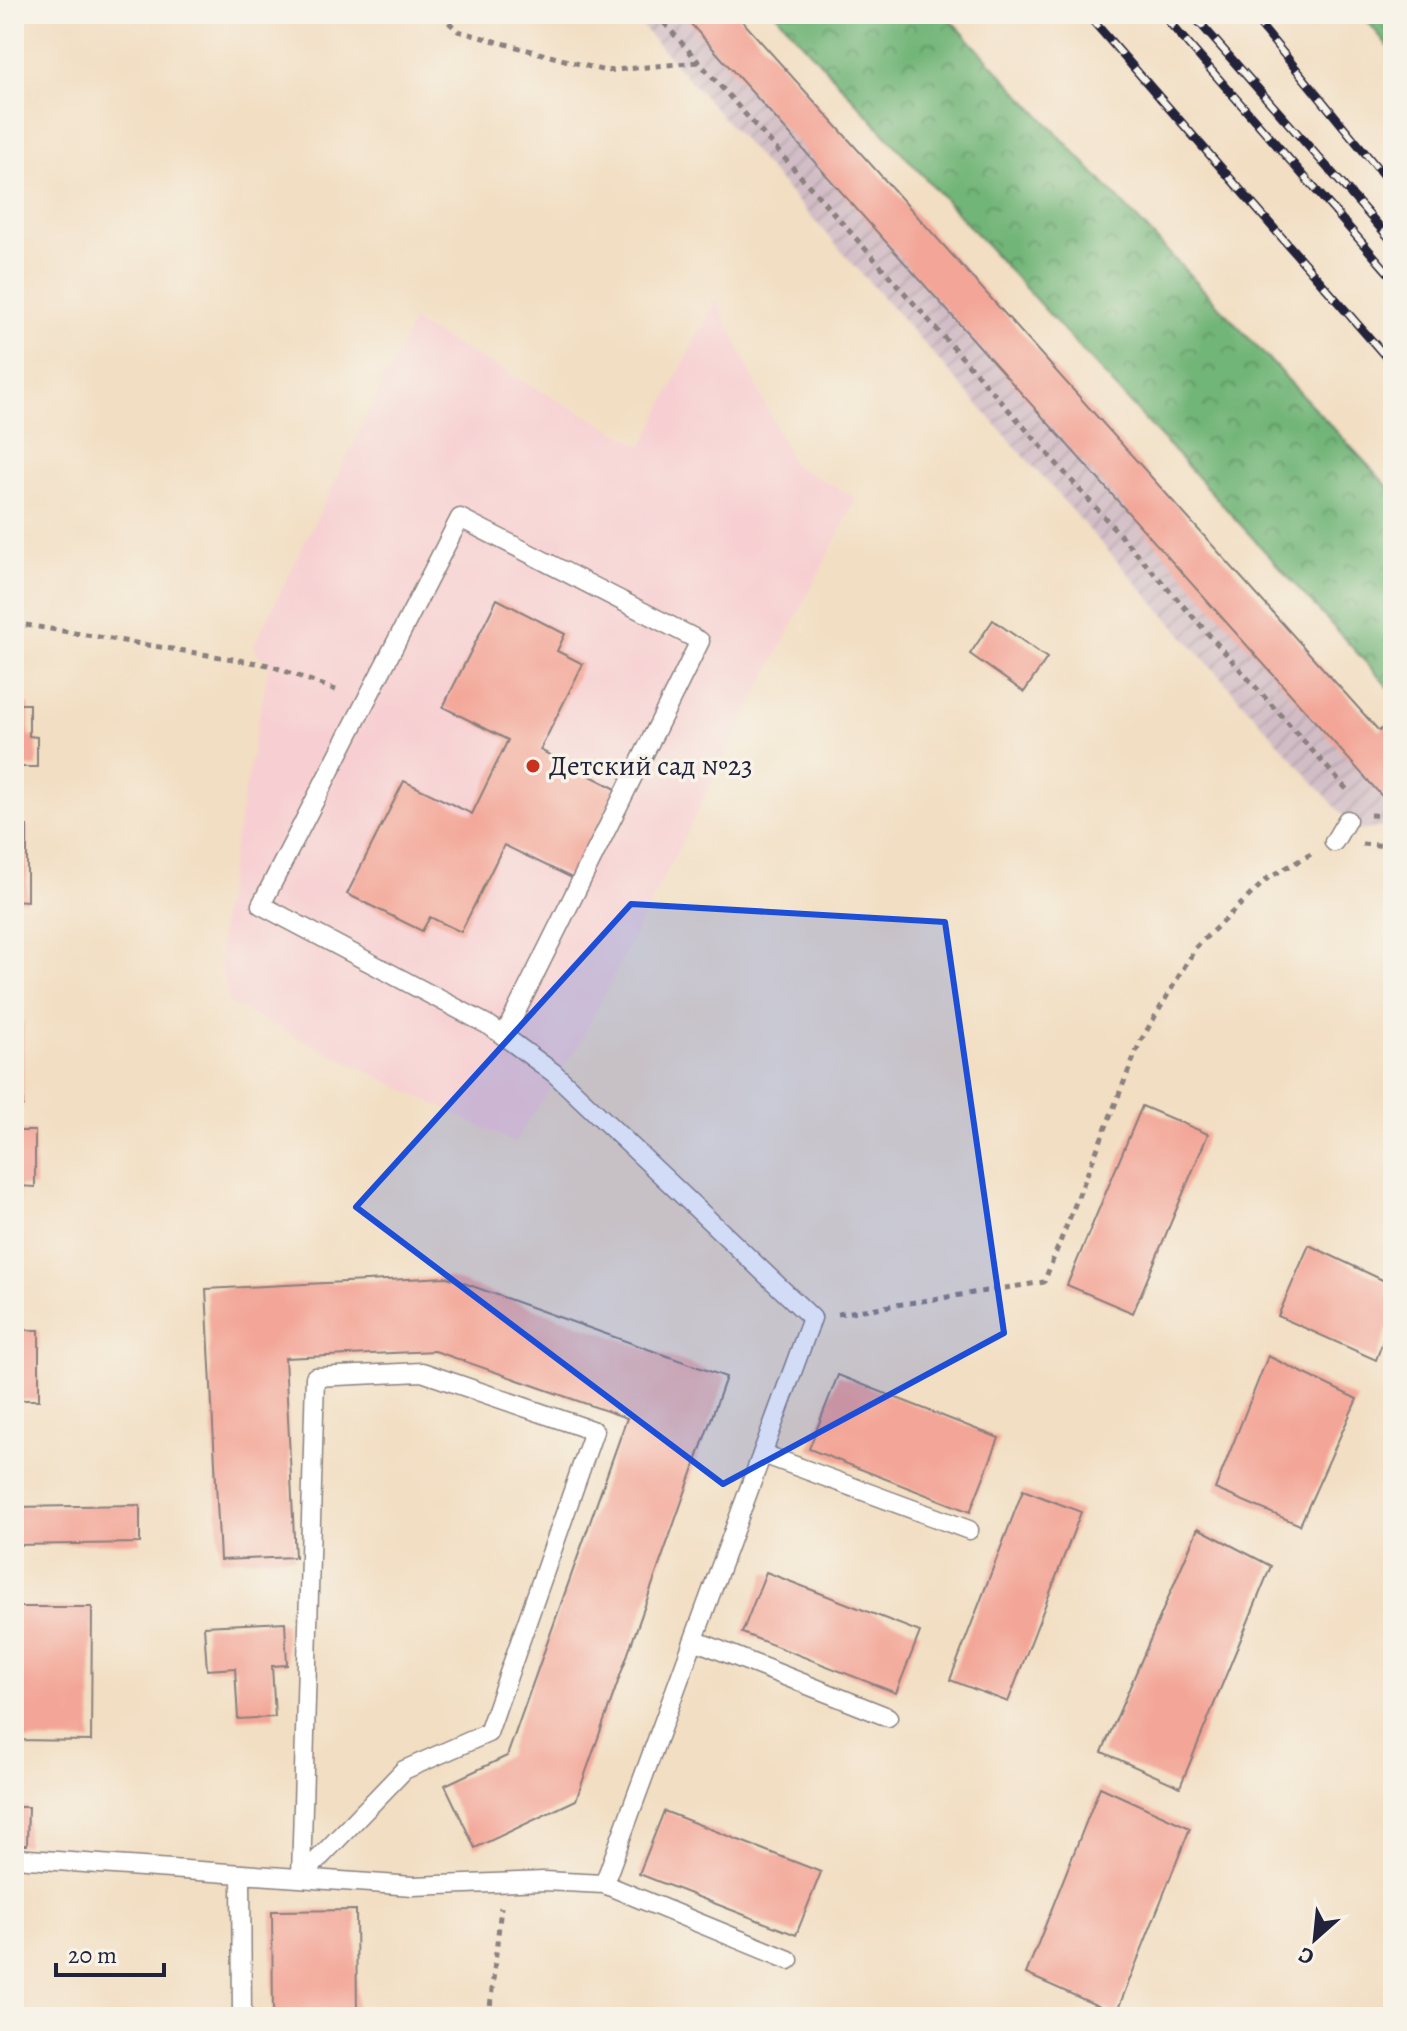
<svg xmlns="http://www.w3.org/2000/svg" width="1407" height="2031" font-family="Alegreya,serif">
  <style>
    .built { fill: #f7cfd2 }
    .industrial { fill: url(#industrial-furrows) }
    .forest { fill: url(#forest-crowns); stroke: #4a6c5a; stroke-width: 2 }
    .building { fill: #f3a697 }
    .lines { fill: none; stroke-linecap: round; stroke-linejoin: round }
    .lane-casing { stroke: #8a807e; stroke-width: 21 }
    .path { stroke: #8a807e; stroke-width: 5; stroke-dasharray: 6 6; stroke-linecap: butt }
    .lane { stroke: #fff; stroke-width: 18 }
    .rail-casing { stroke: #22223b; stroke-width: 9 }
    .rail { stroke: #f7f3e8; stroke-width: 6; stroke-dasharray: 18; stroke-linecap: butt }
    .marked { fill: #1d4ed8; fill-opacity: 0.2; stroke: #1d4ed8; stroke-width: 6; stroke-linejoin: round }
    .poi-dot { fill: #c8321e; stroke: #f7f3e8; stroke-width: 3 }
    .labels { text-anchor: middle; dominant-baseline: central; stroke-width: 7; stroke-linejoin: round; paint-order: stroke }
    .poi-label { font-size: 28px; fill: #22223b; stroke: #f7f3e8; text-anchor: start }
  </style>
  <defs>
    <pattern id="industrial-furrows" width="10" height="10" patternUnits="userSpaceOnUse" patternTransform="scale(2)"><rect width="10" height="10" fill="#d2bdc6"/><path d="M-1 1l2-2M0 10L10 0M9 11l2-2" fill="none" stroke="#b4a2ab"/></pattern>
    <pattern id="forest-crowns" width="20" height="18" patternUnits="userSpaceOnUse" patternTransform="scale(2)"><rect width="20" height="18" fill="#72b578"/><path d="M2 6a3 3 0 1 1 6 0M12 15a3 3 0 1 1 6 0" fill="none" stroke="#5d9364"/></pattern>
  </defs>
  <rect width="100%" height="100%" fill="#f7f3e8"/>
  <filter id="ink" filterUnits="userSpaceOnUse"><feTurbulence type="fractalNoise" baseFrequency=".0125" numOctaves="2"/><feDisplacementMap in="SourceGraphic" scale="16" xChannelSelector="R" yChannelSelector="G"/><feConvolveMatrix kernelMatrix="1 2 1 2 8 2 1 2 1" color-interpolation-filters="sRGB"/></filter>
  <filter id="wash" filterUnits="userSpaceOnUse"><feTurbulence type="fractalNoise" baseFrequency=".006" numOctaves="4" result="noise"/><feDisplacementMap in="SourceGraphic" scale="32" xChannelSelector="R" yChannelSelector="G"/><feGaussianBlur stdDeviation="1.8" result="paint"/><feColorMatrix in="noise" values="0 0 0 0 0 0 0 0 0 0 0 0 0 0 0 0 0 1.4 0 .05"/><feComposite in="paint" operator="in"/></filter>
  <g filter="url(#wash)">
    <rect width="100%" height="100%" fill="#f2dec2"/>
    <path class="built" d="M716 297 793 465 857 498 578 1046 514 1143 230 1004 220 967 221 916 269 665 253 648 413 322 643 446Z"/>
    <path class="industrial" d="M631 14H736L1379 731 1393 719V827L1356 830Z"/>
    <path class="forest" d="M776 14H945L1393 492V689L1391 690Z
      M1362 14H1393V53Z"/>
    <g id="blocks">
      <path class="building" d="M682 14H736L1379 731 1393 719V799L1388 803Z
        M497 599 565 634 557 651 583 664 540 750 622 792 578 881 504 845 461 932 430 917 422 931 347 894 404 781 472 814 508 740 443 707Z
        M993 620 1047 658 1024 692 970 654Z
        M14 704H29V736L37 737V767H14Z
        M14 826H27V901L14 900Z
        M14 1022H23V1106H14Z
        M1142 1106 1208 1134 1133 1313 1067 1285Z
        M14 1131H35V1187L19 1186V1208H14Z
        M1309 1245 1393 1285V1314L1376 1360 1278 1316Z
        M447 1277 726 1377 576 1800 475 1848 445 1785 507 1756 627 1418 435 1351 285 1358 295 1557 220 1560 206 1289Z
        M14 1330H39V1400H14Z
        M1268 1356 1357 1399 1300 1525 1215 1489Z
        M838 1375 999 1438 970 1512 809 1449Z
        M1023 1490 1081 1512 1008 1702 950 1680Z
        M140 1505V1543L14 1545V1507Z
        M1198 1528 1271 1566 1180 1787 1102 1752Z
        M766 1572 920 1632 896 1693 742 1633Z
        M14 1607H92L91 1741 14 1740Z
        M285 1622 287 1665 272 1666 275 1717 238 1719 235 1668 207 1670 204 1626Z
        M1100 1787 1190 1828 1116 2014 1026 1974Z
        M14 1807H28L27 1845H14Z
        M664 1811 821 1872 796 1935 639 1874Z
        M356 1910 357 2017H273L272 1911Z"/>
    </g>
  </g>
  <g filter="url(#ink)">
    <use href="#blocks" fill-opacity="0" stroke="#8a807e" stroke-width="2"/>
    <g class="lines">
      <g class="lane-casing">
        <path id="lane" d="M1334 842 1347 820
          M422 1372 594 1431 488 1733 404 1770 301 1877 315 1377Z
          M763 1454 969 1530
          M694 1640 888 1717
          M14 1858 413 1886 544 1881 604 1884 812 1318 554 1073 490 1026 261 905 460 518 700 641 504 1036
          M241 1874 242 2017
          M604 1884 789 1960"/>
      </g>
      <path class="path" d="M440 14 458 31 605 71 698 62
        M656 14 1350 793
        M14 623 269 665 341 692
        M1370 815 1393 816
        M1362 844 1393 846
        M838 1314 1044 1282 1140 1042 1196 947 1268 878 1311 854
        M489 2017 501 1907"/>
      <use href="#lane" class="lane"/>
      <g class="rail-casing">
        <path id="rail" d="M1087 14 1393 365
          M1162 14 1393 278
          M1192 14 1393 242
          M1251 14 1393 187"/>
      </g>
      <use href="#rail" class="rail"/>
    </g>
  </g>
  <path class="marked" d="M631 904 945 922 1004 1333 723 1484 356 1207Z"/>
  <circle class="poi-dot" cx="533" cy="766" r="8"/>
  <g class="labels">
    <g class="poi-label">
      <text x="549" y="766">Детский сад №23</text>
    </g>
  </g>
  <rect width="1407" height="2031" fill="none" stroke="#f7f3e8" stroke-width="48"/>
  <g transform="translate(1315 1939) rotate(207)" stroke="#f7f3e8" stroke-width="6" paint-order="stroke">
  <path d="M0-6L14 30L0 20L-14 30Z" fill="#22223b"/>
  <text y="-12" font-size="22" font-weight="bold" text-anchor="middle" fill="#22223b">С</text>
  </g>
  <path d="M56 1963v12h108v-12" fill="none" stroke="#22223b" stroke-width="4"/>
  <text x="68" y="1963" font-size="24" fill="#22223b" stroke="#f7f3e8" stroke-width="6" paint-order="stroke">20 m</text>
</svg>
